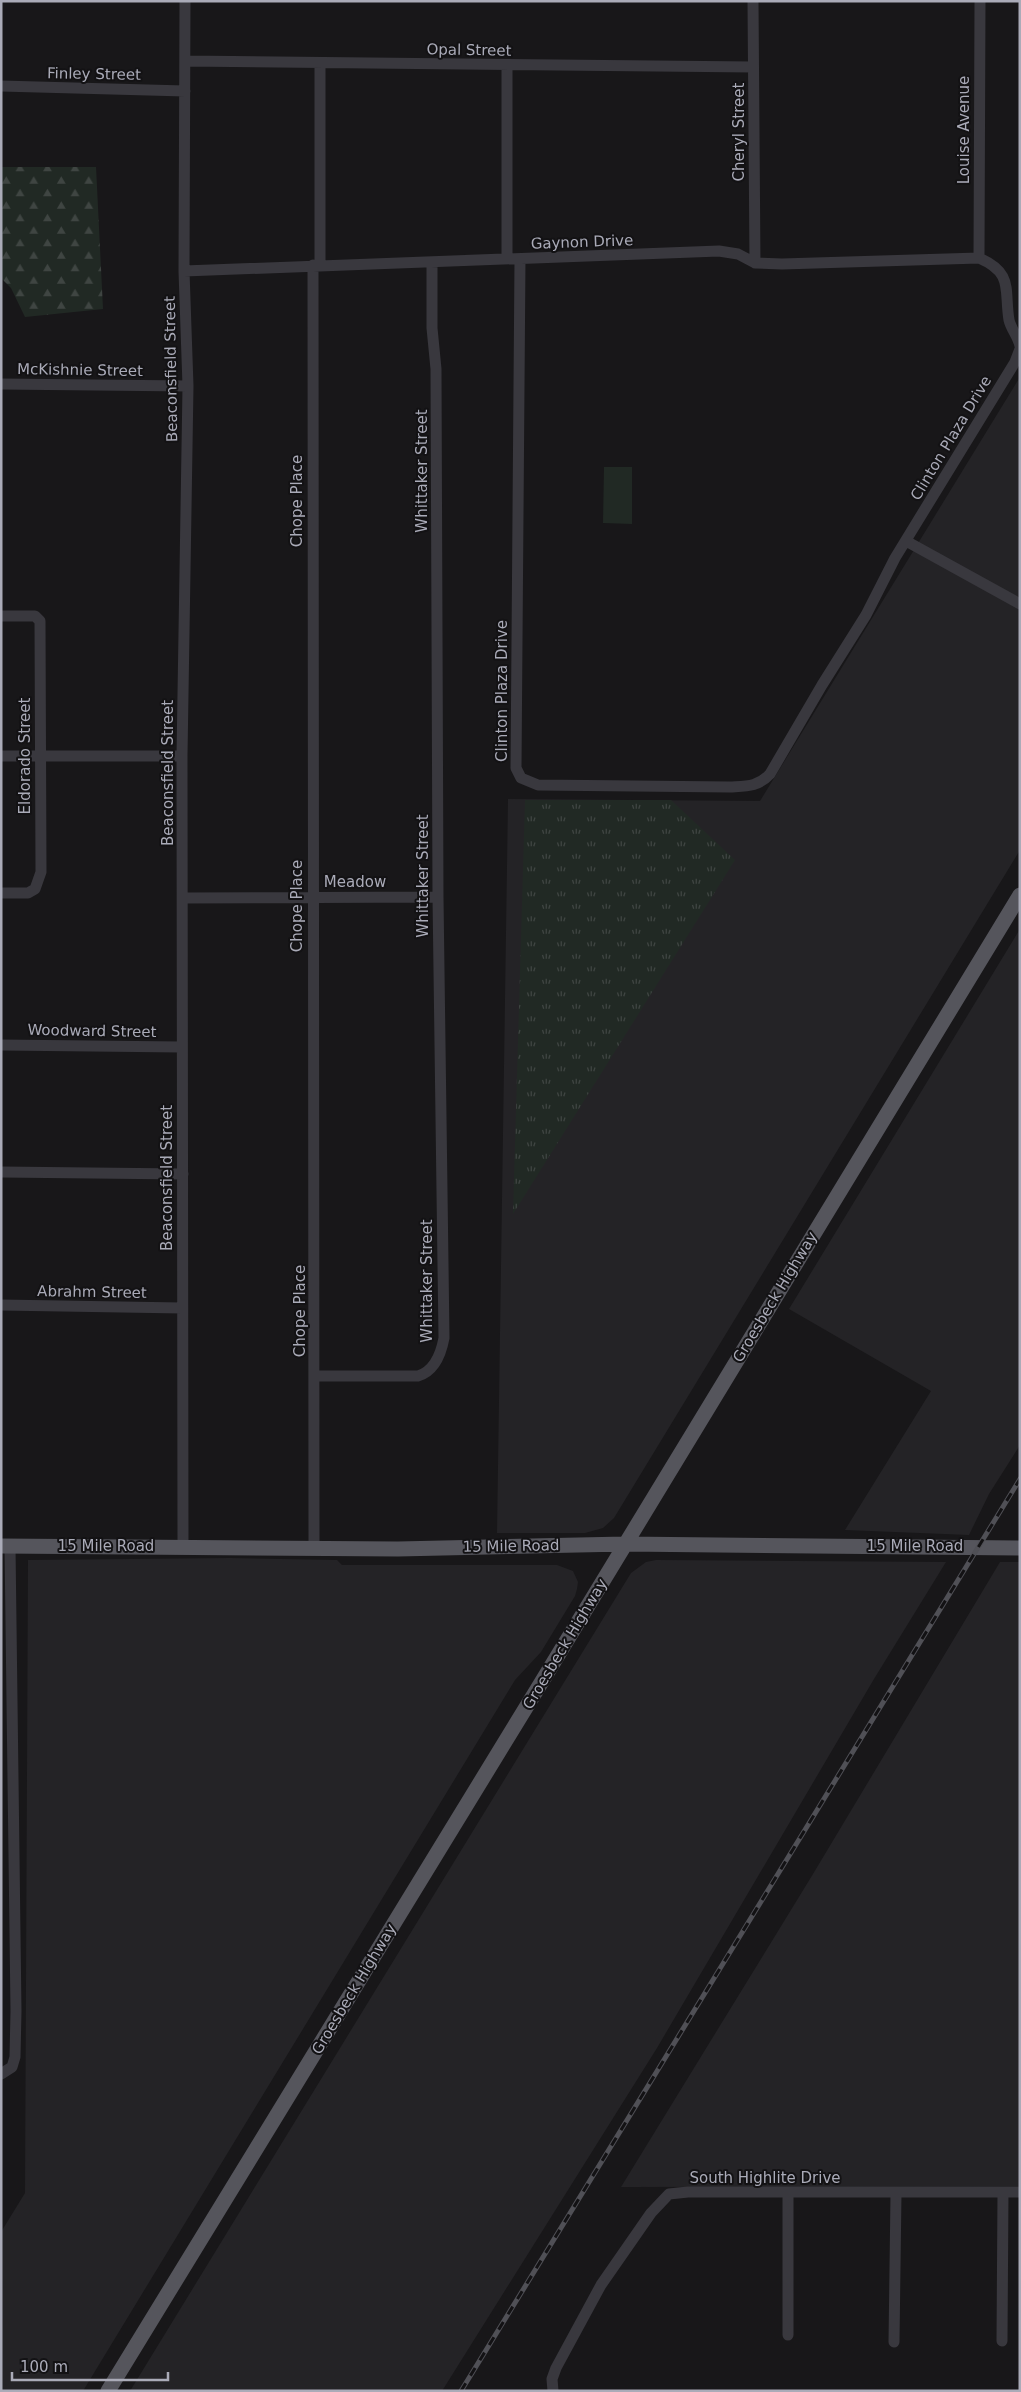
<svg xmlns="http://www.w3.org/2000/svg" width="1021" height="2392" font-family="'DejaVu Sans',sans-serif">
  <style>
    .built { fill: #242326 }
    .grass { fill: url(#grass-tufts) }
    .forest { fill: url(#forest-firs) }
    .garden { fill: #212924 }
    .lines { fill: none; stroke-linecap: round; stroke-linejoin: round }
    .minor { stroke: #39383e; stroke-width: 11 }
    .major { stroke: #55555c; stroke-width: 15 }
    .rail-casing { stroke: #505056; stroke-width: 5 }
    .rail { stroke: #131214; stroke-width: 3; stroke-dasharray: 9; stroke-linecap: butt }
    .labels { text-anchor: middle; dominant-baseline: central; stroke-width: 4; stroke-linejoin: round; paint-order: stroke }
    .street-label { font-size: 15px; fill: #aaabb8; stroke: #131214 }
  </style>
  <defs>
    <pattern id="grass-tufts" width="24" height="20" patternUnits="userSpaceOnUse" patternTransform="scale(1.25)"><rect width="24" height="20" fill="#212924"/><path d="M3 7l-1-3M5 7V3M7 7l1-3M15 17l-1-3M17 17v-4M19 17l1-3" fill="none" stroke="#3f4542"/></pattern>
    <pattern id="forest-firs" width="22" height="20" patternUnits="userSpaceOnUse" patternTransform="scale(1.25)"><rect width="22" height="20" fill="#212924"/><path d="M5 1l3.5 6h-7zM16 11l3.5 6h-7z" fill="#3f4542"/></pattern>
  </defs>
  <rect width="100%" height="100%" fill="#181719"/>
  <path class="built" d="M1020 377V850L614 1518 603 1528 585 1533H497L508 799 760 801Z
    M1020 929V1445L989 1494 969 1535 845 1530 931 1391 789 1309Z
    M230 1558 337 1560 342 1565H557L573 1571 578 1582 577 1589 575 1596 541 1652 515 1680 83 2391H1V2232L25 2193 28 1560Z
    M656 1560 946 1562 874 1679 657 2048 442 2391H130L631 1573 646 1562Z
    M1000 1562H1020V2186L621 2187 813 1874Z"/>
  <path class="grass" d="M525 800H671L735 860 513 1214Z"/>
  <path class="forest" d="M1 167H96L103 309 25 317 11 288 1 278Z"/>
  <path class="garden" d="M604 467H632V524L603 523Z"/>
  <g class="lines">
    <path class="minor" d="M753 1 755 263
      M185 61 753 67
      M320 63V265
      M1 86 185 91
      M979 258 980 1
      M507 259V65
      M520 259 516 768 521 778 538 785 730 787C746 786 758 787 770 774L822 685 866 615 895 558 1015 362 1020 349
      M313 265 314 1547
      M184 271 719 251 738 254 755 263 782 264 979 258C1014 273 1004 290 1009 320 1011 329 1018 336 1020 346
      M1 384 188 386
      M906 541 1020 604
      M1 616H35L40 621 41 872 35 889 28 893H1
      M1 756H182
      M183 898 438 897
      M1 1045 181 1047
      M1 1172 183 1174
      M1 1305 182 1308
      M315 1376H418C435 1371 441 1354 444 1338L438 897 436 369 432 328V262
      M183 1546 182 756 188 386 184 271 185 1
      M1 2074 12 2067 15 2057 16 2011 10 1546
      M788 2335V2193
      M1002 2341 1003 2192
      M894 2342 896 2194
      M553 2391 552 2379 556 2368 601 2285 651 2213 669 2194 688 2192H1020"/>
    <path class="major" d="M1 1546 398 1549 625 1544 1020 1548
      M108 2391 541 1683 1020 895"/>
    <g class="rail-casing">
      <path id="rail" d="M461 2391 1020 1479"/>
    </g>
    <use href="#rail" class="rail"/>
  </g>
  <g class="labels">
    <g class="street-label">
      <text transform="translate(469 50) rotate(1)">Opal Street</text>
      <text transform="translate(94 74) rotate(1)">Finley Street</text>
      <text transform="translate(964 130) rotate(-90)">Louise Avenue</text>
      <text transform="translate(739 132) rotate(-90)">Cheryl Street</text>
      <text transform="translate(582 242) rotate(-2)">Gaynon Drive</text>
      <text transform="translate(171 369) rotate(-91)">Beaconsfield Street</text>
      <text transform="translate(80 370) rotate(1)">McKishnie Street</text>
      <text transform="translate(951 438) rotate(-59)">Clinton Plaza Drive</text>
      <text transform="translate(422 471) rotate(-90)">Whittaker Street</text>
      <text transform="translate(297 501) rotate(-90)">Chope Place</text>
      <text transform="translate(502 691) rotate(-90)">Clinton Plaza Drive</text>
      <text transform="translate(25 756) rotate(-90)">Eldorado Street</text>
      <text transform="translate(168 773) rotate(-90)">Beaconsfield Street</text>
      <text transform="translate(423 876) rotate(-90)">Whittaker Street</text>
      <text x="355" y="882">Meadow</text>
      <text transform="translate(297 906) rotate(-90)">Chope Place</text>
      <text transform="translate(92 1031) rotate(1)">Woodward Street</text>
      <text transform="translate(167 1178) rotate(-90)">Beaconsfield Street</text>
      <text transform="translate(427 1281) rotate(-90)">Whittaker Street</text>
      <text transform="translate(92 1292) rotate(1)">Abrahm Street</text>
      <text transform="translate(775 1297) rotate(-59)">Groesbeck Highway</text>
      <text transform="translate(300 1311) rotate(-90)">Chope Place</text>
      <text x="106" y="1546">15 Mile Road</text>
      <text transform="translate(511 1546) rotate(-1)">15 Mile Road</text>
      <text x="915" y="1546">15 Mile Road</text>
      <text transform="translate(565 1644) rotate(-59)">Groesbeck Highway</text>
      <text transform="translate(354 1989) rotate(-59)">Groesbeck Highway</text>
      <text x="765" y="2178">South Highlite Drive</text>
    </g>
  </g>
  <rect width="1021" height="2392" fill="none" stroke="#aaabb8" stroke-width="5"/>
  <path d="M12 2372v8h156v-8" fill="none" stroke="#aaabb8" stroke-width="2.5"/>
  <text x="20" y="2372" font-size="15" fill="#aaabb8" stroke="#131214" stroke-width="4" paint-order="stroke">100 m</text>
</svg>
